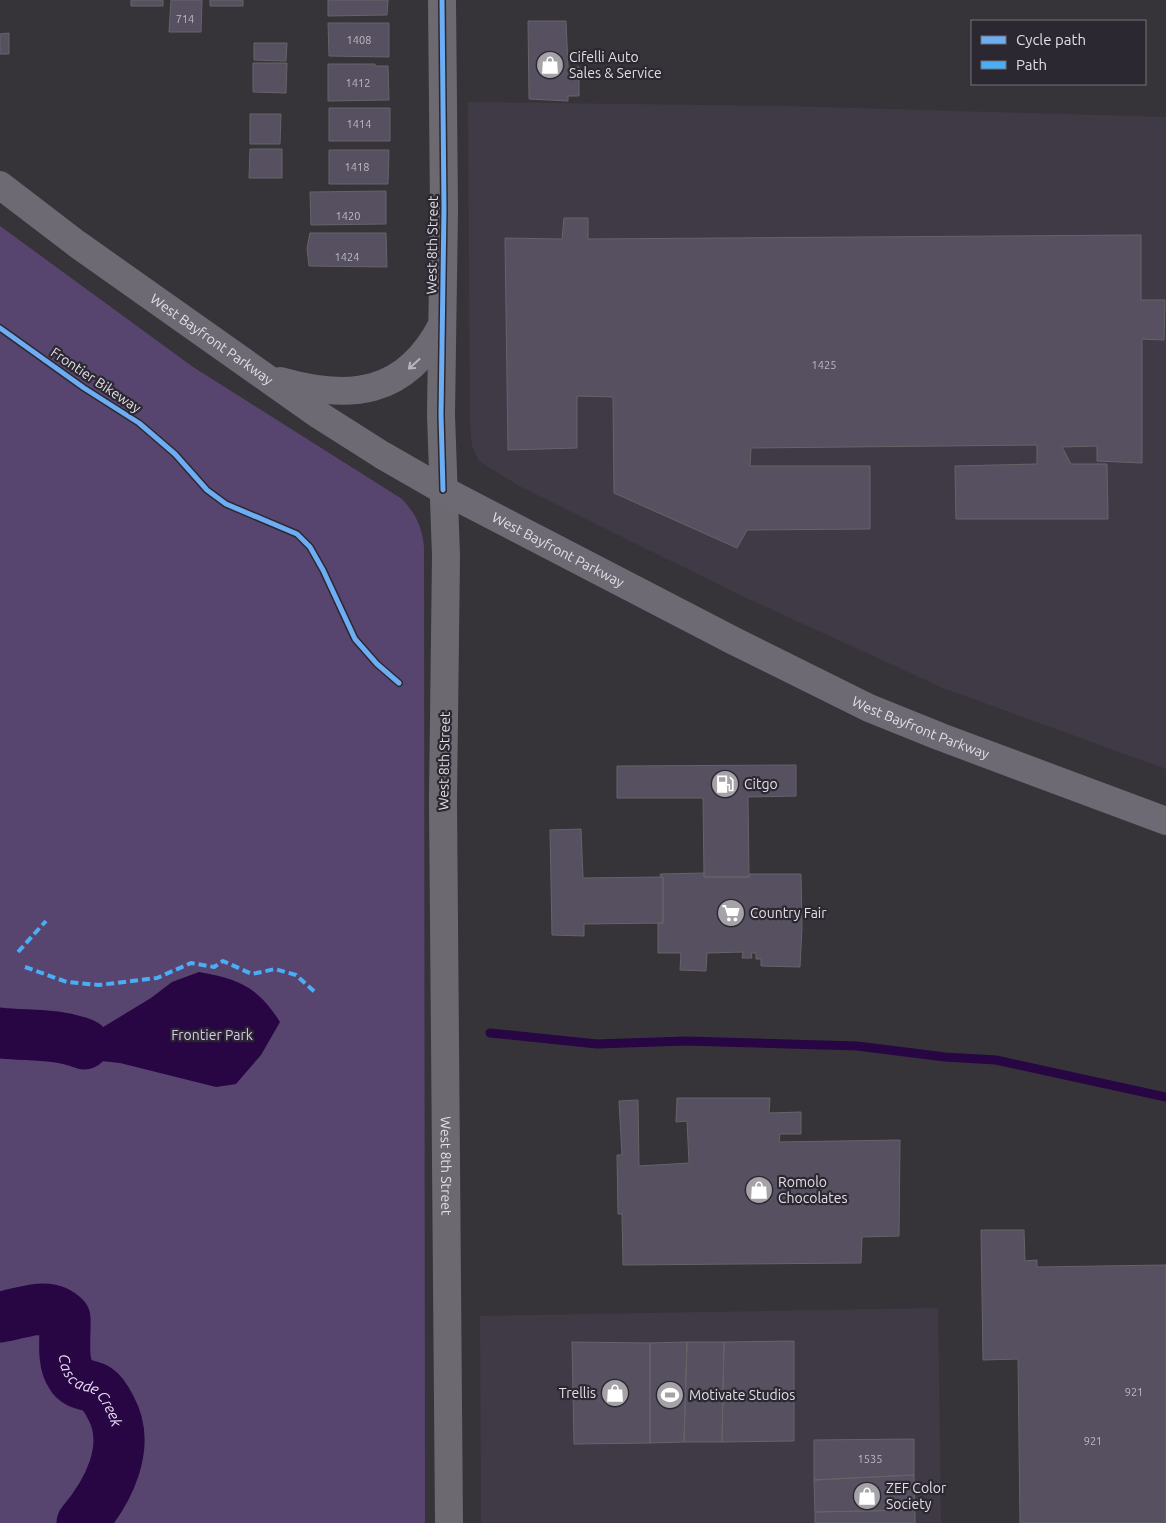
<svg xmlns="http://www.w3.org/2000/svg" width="1166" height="1523" font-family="Ubuntu,sans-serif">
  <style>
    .built { fill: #403a47 }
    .green { fill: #58456f }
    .water { fill: #280543 }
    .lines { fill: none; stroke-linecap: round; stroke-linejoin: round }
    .stream { stroke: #280543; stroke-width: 9 }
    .river { stroke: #280543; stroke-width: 51 }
    .building { fill: #575060; stroke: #656468 }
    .secondary { stroke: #6c6a70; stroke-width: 28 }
    .highway { stroke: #6e6a74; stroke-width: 28 }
    .quiet { stroke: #49aef6; stroke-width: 4; stroke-dasharray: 8 4; stroke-linecap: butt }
    .cycleway-casing { stroke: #2c2831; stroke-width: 8 }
    .cycleway { stroke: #6dadf4; stroke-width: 5 }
    .oneway { stroke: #b9b5bd }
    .labels { text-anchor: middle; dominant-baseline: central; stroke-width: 4.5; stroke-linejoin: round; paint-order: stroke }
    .number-label { font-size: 11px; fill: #bebac3 }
    .poi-label { font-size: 14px; fill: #e1dee4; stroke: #2c2831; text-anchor: start }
    .street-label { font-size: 14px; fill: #e1dee4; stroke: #2c2831 }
    .park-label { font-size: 14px; fill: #d8c8f0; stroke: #2c2831 }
    .water-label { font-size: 15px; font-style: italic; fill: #e7dff4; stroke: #2c2831 }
  </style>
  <rect width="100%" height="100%" fill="#363439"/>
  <path class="built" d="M468 102 784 106 1166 117V769L943 688 740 595 521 487 479 461 472 446 470 423Z
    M938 1308 941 1523H481L480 1316Z"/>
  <path class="green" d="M0 226 193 367 402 499C416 514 422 527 424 547L425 1523H0Z"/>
  <path class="water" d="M199 972C239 979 258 987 280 1022L261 1055 236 1084 216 1087 120 1063 101 1061 87 1053 84 1044 95 1032 151 998 172 982Z"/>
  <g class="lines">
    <path class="stream" d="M490 1033 597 1044 686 1041 857 1046 945 1057 996 1060 1166 1097"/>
    <g class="river">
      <path d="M0 1033C29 1036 57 1033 84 1044"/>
      <path id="s1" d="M0 1317C22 1314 48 1300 65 1318 66 1335 61 1361 71 1375 77 1386 89 1384 97 1389 103 1393 108 1402 111 1408 132 1447 108 1492 82 1523"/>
    </g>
  </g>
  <path class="building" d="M131 0H163V6H131Z
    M171 0H202L201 32H169Z
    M210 0H243V6H210Z
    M328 0H388L387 15 328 16Z
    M528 21H566L568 67H579V96H568V101L529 99Z
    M328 23H389V57L329 56Z
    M9 33V54H0V34Z
    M254 43H287L286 61 254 60Z
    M253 63H287L286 93 253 92Z
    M328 64H375V66H388L389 100 328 101Z
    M329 108H390V141H329Z
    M250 114H281L280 144H250Z
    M250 149H282V178H249Z
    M329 150H389L388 184H329Z
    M386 191V224L311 225 310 192Z
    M564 218H588V239L1141 235V300H1165L1164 340 1142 339V463L1097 461V446L1062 447 1071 464H1107L1108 519H956L955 466 1037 464V445L751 448 750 466H870V529L747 530 737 548 614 493 613 397 577 396V448L508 450 505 238 562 239Z
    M310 233H386L387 267 309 266 307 248Z
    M796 765V796L748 797 749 877H704L703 798H617V766Z
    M581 829 583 878 663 877V923L584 924V936L552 935 550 830Z
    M704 873V877H749L750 874H801L802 927 800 967 761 966V959H756V953H751L752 958H742L743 952 707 953 706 971 680 970 681 953H658V923H663V877H661L660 874Z
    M677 1098H770L769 1113 801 1112V1134H780L779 1142 900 1140 899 1236 862 1237 861 1263 623 1265 622 1214H618L617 1155H622L619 1101 638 1100 639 1166 689 1163 687 1121 676 1122Z
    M981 1230H1024L1025 1261 1037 1260V1267L1166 1265V1523H1020L1018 1359 983 1360Z
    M794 1341V1441L722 1442 724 1342Z
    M572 1342 650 1343V1443L574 1444Z
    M687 1342 684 1442 650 1443V1343Z
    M687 1342H724L722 1442H684Z
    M914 1439V1475L814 1480V1440Z
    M914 1475 915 1510 815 1512 814 1480Z
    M915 1510V1523H815V1512Z"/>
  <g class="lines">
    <path class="secondary" id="s2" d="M442 0 444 209 441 415 446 556 443 801 449 1523"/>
    <g class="highway">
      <path id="s3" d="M0 185 77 244 319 415 382 455 443 490 734 641 869 708 941 737 1166 821"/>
      <path d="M280 381C350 401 406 395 442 325"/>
    </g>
    <path class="quiet" d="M18 952 46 921
      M25 967 67 982 99 985 157 978 191 963 214 967 223 961 252 974 275 969 296 975 316 993"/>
    <g class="cycleway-casing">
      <path id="cycleway" d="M442 0 444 209 441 415 443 490
        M0 328 84 388 139 423 175 454 207 490 226 504 297 534 310 547 323 570 355 639 377 664 399 683"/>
    </g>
    <use href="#cycleway" class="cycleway"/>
  </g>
  <defs><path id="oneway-shaft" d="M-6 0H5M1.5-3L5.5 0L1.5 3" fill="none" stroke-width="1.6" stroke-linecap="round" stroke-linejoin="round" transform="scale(1.25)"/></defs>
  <use class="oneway" href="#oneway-shaft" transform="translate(414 364) rotate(138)"/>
  <defs>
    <g id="shop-disc" transform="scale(1.4375)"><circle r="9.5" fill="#a5a2a8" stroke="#2c2831"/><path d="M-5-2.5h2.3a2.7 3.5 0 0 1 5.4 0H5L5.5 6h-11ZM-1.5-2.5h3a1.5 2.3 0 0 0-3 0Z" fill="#fff"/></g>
    <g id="fuel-disc" transform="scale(1.4375)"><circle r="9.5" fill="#a5a2a8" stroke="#2c2831"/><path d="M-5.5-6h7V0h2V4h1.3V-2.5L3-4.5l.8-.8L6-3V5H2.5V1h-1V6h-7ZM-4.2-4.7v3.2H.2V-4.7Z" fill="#fff"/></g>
    <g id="supermarket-disc" transform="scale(1.4375)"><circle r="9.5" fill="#a5a2a8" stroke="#2c2831"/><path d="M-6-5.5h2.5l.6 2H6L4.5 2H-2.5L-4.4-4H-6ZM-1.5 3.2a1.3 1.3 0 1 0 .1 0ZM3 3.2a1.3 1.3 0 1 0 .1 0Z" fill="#fff"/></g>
    <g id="stadium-disc" transform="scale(1.4375)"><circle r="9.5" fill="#a5a2a8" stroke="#2c2831"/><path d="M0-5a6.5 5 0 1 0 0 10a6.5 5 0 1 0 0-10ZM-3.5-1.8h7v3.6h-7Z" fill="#fff"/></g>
  </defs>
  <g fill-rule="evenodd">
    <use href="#shop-disc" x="550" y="65"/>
    <use href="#fuel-disc" x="725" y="784"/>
    <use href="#supermarket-disc" x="731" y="913"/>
    <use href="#shop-disc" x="759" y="1190"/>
    <use href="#shop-disc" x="615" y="1393"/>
    <use href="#stadium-disc" x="670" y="1395"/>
    <use href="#shop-disc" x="867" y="1496"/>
  </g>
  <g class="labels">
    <g class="number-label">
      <text x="185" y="19">714</text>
      <text x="359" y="40">1408</text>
      <text x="358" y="83">1412</text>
      <text x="359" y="124">1414</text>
      <text x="357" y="167">1418</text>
      <text x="348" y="216">1420</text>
      <text x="347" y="257">1424</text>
      <text x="824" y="365">1425</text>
      <text x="1134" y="1392">921</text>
      <text x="1093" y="1441">921</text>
      <text x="870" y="1459">1535</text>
    </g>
    <g class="poi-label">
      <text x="569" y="57">Cifelli Auto<tspan x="569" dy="16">Sales &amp; Service</tspan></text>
      <text x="744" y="784">Citgo</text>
      <text x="750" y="913">Country Fair</text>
      <text x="778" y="1182">Romolo<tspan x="778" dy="16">Chocolates</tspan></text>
      <text x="596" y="1393" text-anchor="end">Trellis</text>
      <text x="689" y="1395">Motivate Studios</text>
      <text x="886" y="1488">ZEF Color<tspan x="886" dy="16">Society</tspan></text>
    </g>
    <g class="street-label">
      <text transform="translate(432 245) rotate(-89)">West 8th Street</text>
      <text stroke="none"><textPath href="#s3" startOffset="262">West Bayfront Parkway</textPath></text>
      <text transform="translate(96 380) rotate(34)">Frontier Bikeway</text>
      <text stroke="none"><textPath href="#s3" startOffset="668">West Bayfront Parkway</textPath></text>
      <text stroke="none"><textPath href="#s3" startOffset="1072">West Bayfront Parkway</textPath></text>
      <text transform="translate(444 761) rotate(-89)">West 8th Street</text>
      <text stroke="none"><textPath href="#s2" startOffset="1166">West 8th Street</textPath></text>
    </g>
    <g class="park-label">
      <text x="212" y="1035">Frontier Park</text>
    </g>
    <g class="water-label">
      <text stroke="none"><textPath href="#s1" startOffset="152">Cascade Creek</textPath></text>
    </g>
  </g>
  <rect x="971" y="20" width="175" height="65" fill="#2c2831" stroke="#747179"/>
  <rect x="981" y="36" width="25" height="8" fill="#6dadf4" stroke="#747179"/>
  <text x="1016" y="45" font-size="15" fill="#e1dee4">Cycle path</text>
  <rect x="981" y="61" width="25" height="8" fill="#49aef6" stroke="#747179"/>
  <text x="1016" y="70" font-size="15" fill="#e1dee4">Path</text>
</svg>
